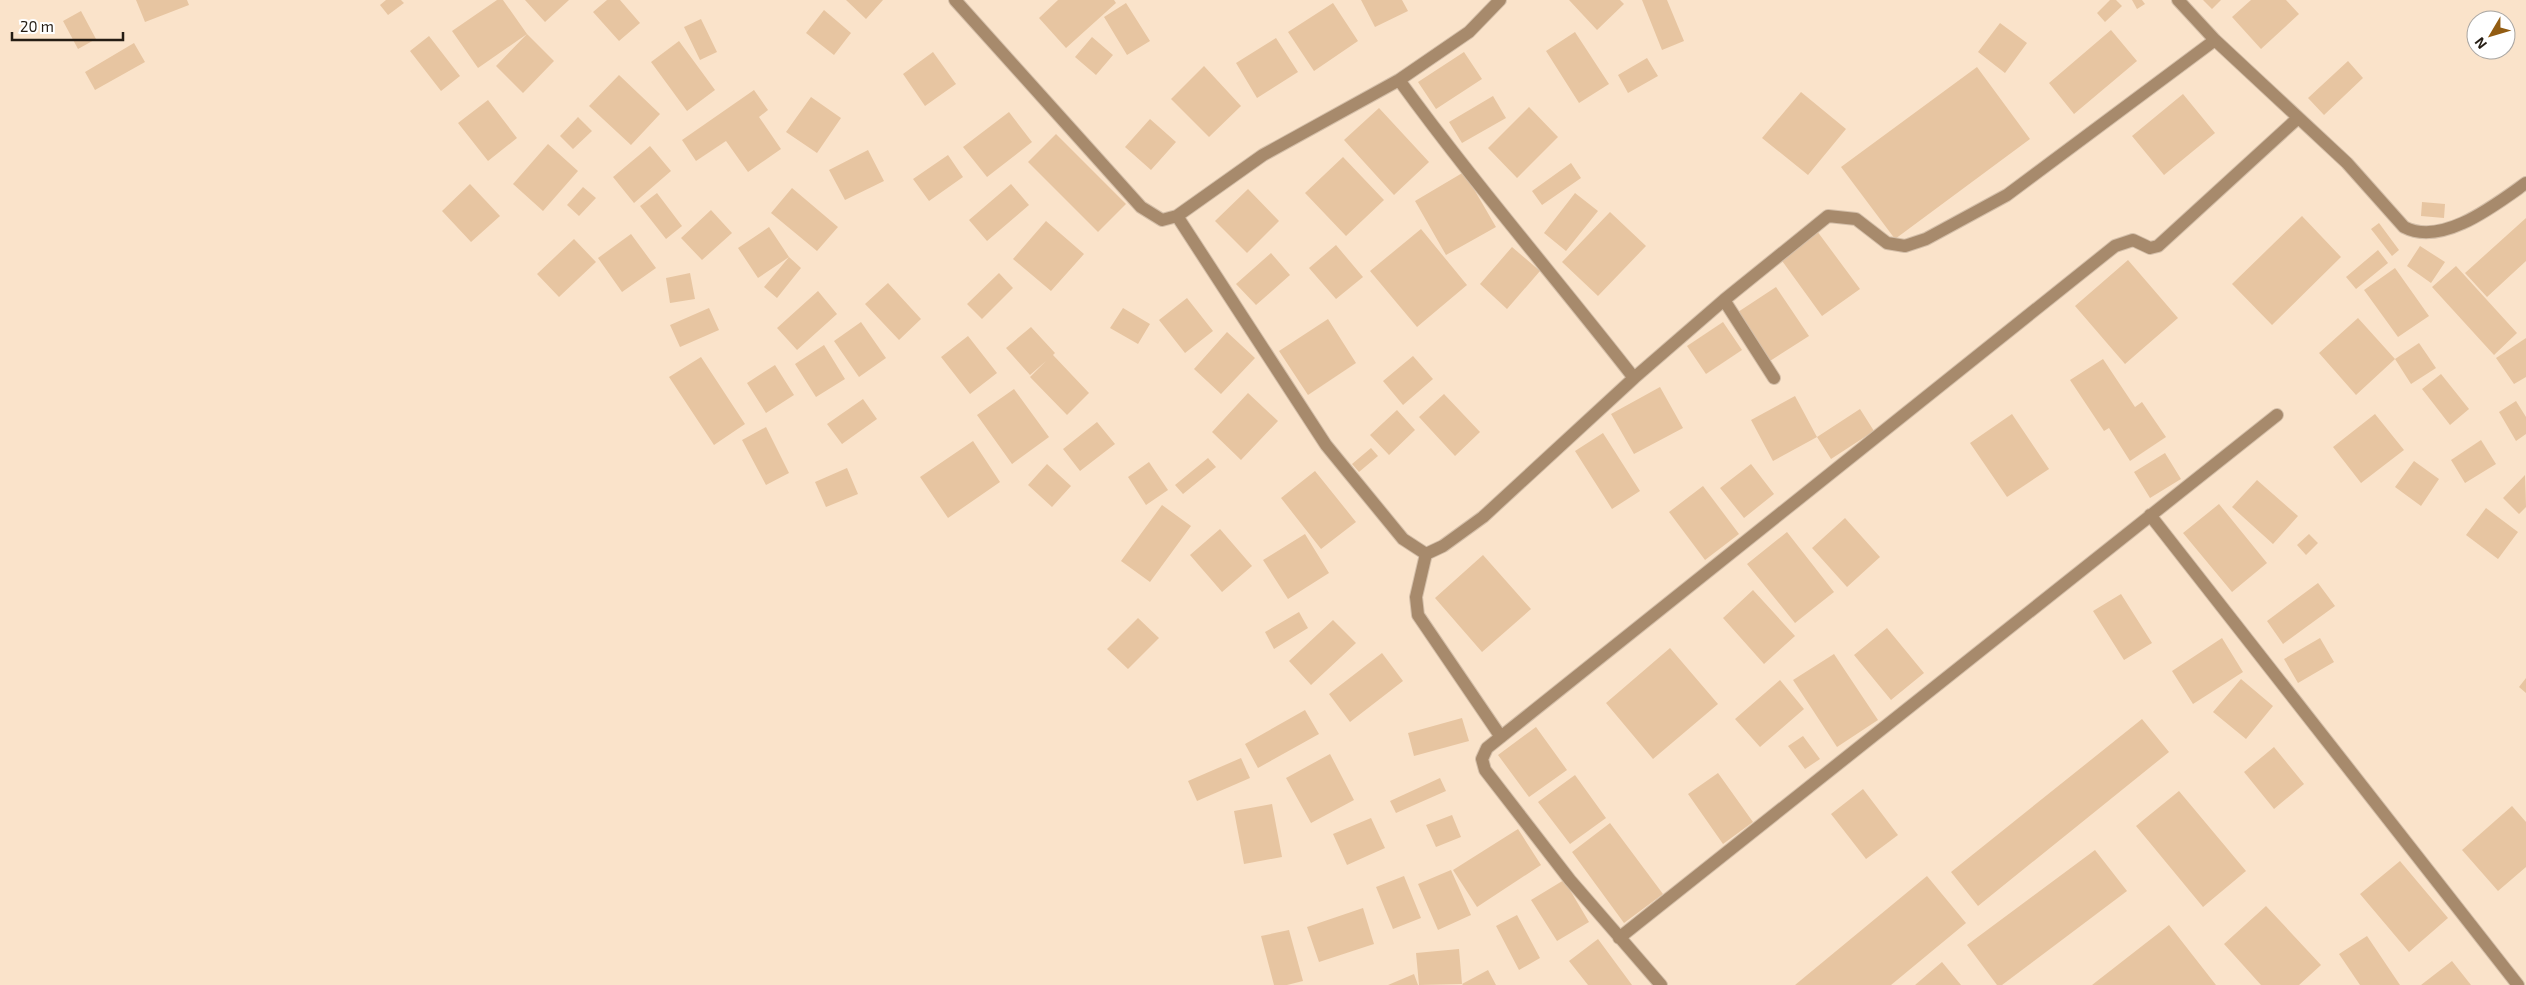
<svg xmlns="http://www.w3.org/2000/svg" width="2526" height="985" font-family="'Exo 2',sans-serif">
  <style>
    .building { fill: #e7c5a1 }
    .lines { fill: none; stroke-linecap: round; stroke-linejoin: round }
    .minor-casing { stroke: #d4bfa9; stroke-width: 14 }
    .minor { stroke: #a78a6c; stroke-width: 12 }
  </style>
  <rect width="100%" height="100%" fill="#fae3ca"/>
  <path class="building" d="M136 0H187L189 5 145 22Z
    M386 0H401L404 3 388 15 380 5Z
    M497 0H503L527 34 478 68 452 31Z
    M525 0H569L545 22Z
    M607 0H620L640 23 619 41 593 12Z
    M846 0H883L866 19Z
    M1058 0H1114L1116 3 1066 48 1039 18Z
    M1361 0H1402L1408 11 1375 27Z
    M1569 0H1620L1624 4 1597 30Z
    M1642 0H1667L1684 41 1662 50Z
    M2110 0H2116L2122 6 2105 22 2097 13Z
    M2132 0H2142L2145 4 2137 9Z
    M2203 0H2221L2212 9Z
    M2251 0H2286L2299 14 2261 49 2232 17Z
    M1126 3 1150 41 1127 55 1104 17Z
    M1333 3 1358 41 1314 71 1288 32Z
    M824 10 851 33 834 55 806 33Z
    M81 11 96 39 78 49 63 21Z
    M701 19 717 52 700 60 684 27Z
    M2000 23 2027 43 2005 73 1978 52Z
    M2111 30 2137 61 2074 114 2049 83Z
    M1575 32 1609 84 1579 103 1546 51Z
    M527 34 554 61 523 93 496 66Z
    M429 36 460 76 441 91 410 51Z
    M1092 37 1113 55 1096 75 1075 57Z
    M1276 38 1298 72 1257 98 1236 63Z
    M679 41 715 90 687 111 651 62Z
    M134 43 145 62 95 90 85 72Z
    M933 52 956 84 925 106 903 74Z
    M1464 52 1482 79 1436 109 1418 82Z
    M1647 58 1658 76 1628 93 1618 75Z
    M2348 61 2363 78 2324 115 2308 98Z
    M1204 66 1241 106 1209 137 1171 99Z
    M1977 67 2030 139 1895 239 1841 167Z
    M619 75 660 114 631 145 589 106Z
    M754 90 768 110 759 117 781 149 748 172 726 141 696 161 682 140Z
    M1801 92 1846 129 1808 175 1762 138Z
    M2183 94 2215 133 2164 175 2132 136Z
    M1493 96 1506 118 1462 143 1449 122Z
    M811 97 841 118 817 153 786 132Z
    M488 100 517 138 488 161 458 123Z
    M1529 107 1558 137 1517 178 1488 148Z
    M1379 108 1429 162 1394 195 1344 140Z
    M1009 112 1032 142 987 177 963 147Z
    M578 117 592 131 573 149 560 136Z
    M1150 119 1176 142 1151 170 1125 147Z
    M1056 134 1126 204 1098 232 1028 162Z
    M548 144 578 171 543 211 513 184Z
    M650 146 671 171 634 203 613 177Z
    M868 150 884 181 845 200 829 170Z
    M948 155 963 177 929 201 913 179Z
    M1343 157 1384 200 1346 236 1305 193Z
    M1571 163 1581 178 1542 205 1532 191Z
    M1464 172 1496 227 1446 255 1415 201Z
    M470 184 500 216 471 242 442 211Z
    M1011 184 1029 205 987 241 969 220Z
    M583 187 596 198 579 216 567 205Z
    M792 188 838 227 817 251 771 213Z
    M1248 189 1279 221 1247 253 1215 221Z
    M657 193 682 226 666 239 640 206Z
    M1575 193 1598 211 1566 251 1544 233Z
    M2422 202 2445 204 2444 218 2421 216Z
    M711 210 732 233 702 260 681 238Z
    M1610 212 1646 246 1598 296 1562 262Z
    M2302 216 2341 257 2272 325 2232 284Z
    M2526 218V261L2487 297 2465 273Z
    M1046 221 1084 254 1051 291 1013 259Z
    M2379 223 2399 250 2392 256 2371 229Z
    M769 227 789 257 758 278 738 248Z
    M1421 229 1467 285 1417 327 1370 271Z
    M1817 231 1860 289 1822 316 1780 258Z
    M631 234 656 268 622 292 598 258Z
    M574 239 596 262 559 297 537 274Z
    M1336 245 1363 277 1336 299 1309 268Z
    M2420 246 2445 262 2431 283 2407 266Z
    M1512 247 1540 271 1507 309 1480 284Z
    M2378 250 2388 263 2356 289 2346 277Z
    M1271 253 1290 275 1256 305 1236 284Z
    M789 257 801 268 777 298 764 287Z
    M2128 260 2178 318 2125 364 2075 306Z
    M2456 266 2517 333 2494 355 2432 287Z
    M2395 268 2429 316 2398 337 2364 290Z
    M690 273 695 299 670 303 666 278Z
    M999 273 1013 288 982 319 967 304Z
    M888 283 921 319 899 340 865 304Z
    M1776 287 1809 336 1770 361 1738 312Z
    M818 291 837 314 797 350 777 328Z
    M1187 298 1213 331 1185 353 1159 320Z
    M709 308 719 330 680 347 670 325Z
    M1123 308 1150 324 1138 344 1110 328Z
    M2358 318 2395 359 2356 395 2319 353Z
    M1328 319 1356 363 1308 395 1279 351Z
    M861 322 886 358 859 377 834 341Z
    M1723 322 1742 350 1706 374 1687 346Z
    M1031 327 1055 353 1053 355 1089 393 1067 415 1030 377 1046 361 1030 375 1006 348Z
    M1227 332 1255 358 1221 394 1194 369Z
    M968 336 997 373 970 394 941 357Z
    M2526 338V377L2514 384 2496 358Z
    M2419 343 2436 368 2411 384 2395 359Z
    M824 345 845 379 816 397 795 364Z
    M1413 356 1433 379 1403 405 1383 381Z
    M701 357 745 424 714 445 669 377Z
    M2103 359 2135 407 2142 402 2166 437 2130 461 2109 428 2104 431 2070 380Z
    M775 365 794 395 766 413 747 383Z
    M2441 374 2469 409 2450 425 2422 389Z
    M1660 387 1683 428 1634 454 1611 414Z
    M1014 389 1049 437 1012 464 977 415Z
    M1248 393 1278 421 1241 460 1212 432Z
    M1444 394 1480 432 1455 456 1419 417Z
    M1795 396 1817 437 1860 409 1874 431 1831 459 1817 437 1773 461 1751 420Z
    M863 399 877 419 842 444 827 424Z
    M2516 401 2526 417V434L2516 441 2499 412Z
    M1397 410 1415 430 1389 455 1370 435Z
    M2012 414 2049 469 2007 497 1970 443Z
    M2375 414 2404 450 2361 483 2333 447Z
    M1097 422 1115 444 1080 471 1063 449Z
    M766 427 789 473 766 485 742 440Z
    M1603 433 1640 491 1612 509 1575 451Z
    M2481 440 2496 464 2465 483 2451 460Z
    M973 441 1000 482 948 518 920 477Z
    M1371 448 1378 456 1359 472 1352 464Z
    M2165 453 2181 479 2150 498 2134 472Z
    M1208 458 1216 467 1183 494 1175 485Z
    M2414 461 2439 479 2421 506 2395 487Z
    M1149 462 1168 490 1146 505 1128 477Z
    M1047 464 1071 486 1052 507 1028 485Z
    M1751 464 1774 494 1744 518 1720 488Z
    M847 468 858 494 826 507 815 482Z
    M1315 471 1356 522 1321 549 1281 498Z
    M2525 475 2526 507 2519 514 2503 498Z
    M2257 480 2298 516 2273 544 2232 507Z
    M1703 486 1739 534 1705 560 1669 512Z
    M2219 504 2267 563 2232 592 2183 533Z
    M1162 505 1191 526 1150 582 1121 561Z
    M2486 508 2518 532 2498 559 2466 535Z
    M1845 518 1880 557 1847 587 1812 548Z
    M1220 529 1252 566 1222 592 1190 555Z
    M1787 532 1834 592 1795 623 1747 564Z
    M1305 534 1329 573 1288 599 1263 560Z
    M2309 534 2318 543 2306 555 2297 545Z
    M1483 555 1531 609 1482 652 1435 598Z
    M2318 583 2335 606 2283 644 2267 621Z
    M1753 590 1795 636 1764 664 1723 618Z
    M2121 594 2152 643 2124 660 2093 611Z
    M1299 612 1308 628 1274 649 1265 632Z
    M1138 618 1159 638 1128 669 1107 649Z
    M1333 620 1356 643 1311 685 1289 661Z
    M1887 628 1924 673 1891 700 1854 655Z
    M2222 638 2243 672 2193 704 2172 671Z
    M2320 638 2334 662 2298 683 2284 659Z
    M1670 648 1718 704 1653 759 1606 703Z
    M1382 653 1403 681 1350 722 1329 694Z
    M1834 654 1878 720 1837 747 1793 680Z
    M2526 678V693L2519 687Z
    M2241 679 2273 706 2246 739 2213 712Z
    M1780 680 1804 709 1760 747 1735 719Z
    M1305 710 1319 734 1258 768 1245 744Z
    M1462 718 1469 741 1414 756 1408 733Z
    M2142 719 2169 752 1978 906 1951 872Z
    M1536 727 1567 770 1529 797 1498 755Z
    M1803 736 1820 759 1805 769 1788 746Z
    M2274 747 2304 784 2274 809 2244 772Z
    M1330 754 1354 800 1311 823 1286 778Z
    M1241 758 1250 778 1197 801 1188 781Z
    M1718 773 1753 822 1723 844 1688 794Z
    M1575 775 1606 818 1570 844 1538 802Z
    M1440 778 1446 791 1396 813 1390 801Z
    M1863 789 1898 835 1866 859 1831 814Z
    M2179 791 2246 871 2203 907 2136 826Z
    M1272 804 1282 857 1244 864 1234 811Z
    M2512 806 2526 822V867L2498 891 2462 850Z
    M1452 815 1461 837 1436 847 1426 825Z
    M1371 818 1385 848 1347 865 1333 834Z
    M1610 823 1663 894 1624 923 1572 852Z
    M1518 829 1541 865 1477 907 1453 870Z
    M2095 850 2127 891 2002 985H1997L1967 945Z
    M2400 861 2448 918 2409 952 2360 894Z
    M1451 870 1471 915 1438 930 1418 884Z
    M1404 876 1421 918 1393 929 1376 887Z
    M1927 876 1966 923 1891 985H1795Z
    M1564 880 1589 922 1557 941 1531 900Z
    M2266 906 2321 965 2299 985H2261L2224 944Z
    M1363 908 1374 944 1319 962 1307 927Z
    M1517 915 1540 958 1519 970 1496 926Z
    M2169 925 2216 985H2092Z
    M1289 930 1303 981 1287 985H1274L1261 936Z
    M2367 936 2400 985H2360L2339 954Z
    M1598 939 1632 985H1588L1569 961Z
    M1459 949 1462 984 1419 985 1416 953Z
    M2452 961 2471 985H2421Z
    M1942 962 1961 985H1915Z
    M1488 970 1496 985H1463L1462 984Z
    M1414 974 1418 985H1388Z"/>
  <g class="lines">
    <g class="minor-casing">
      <path id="minor" d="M955 0 1141 207 1162 220 1177 216 1263 155 1399 80 1469 32 1500 0
        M2178 0 2215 40 2347 163 2404 227C2442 247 2495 205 2526 183
        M1399 80C1473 182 1556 278 1634 378L1724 300 1828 216 1856 219 1887 243 1905 246 1926 239 2007 195 2215 40
        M1177 216 1326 445 1403 539 1426 554 1443 546 1483 517 1634 378
        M1724 300 1774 378
        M2150 515 2518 985
        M1426 554 1416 597 1418 615 1501 737
        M1619 938 2277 415
        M1661 985 1570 880 1485 770 1482 759 1487 748 2115 246 2133 240 2150 248 2158 246 2298 118"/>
    </g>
    <use href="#minor" class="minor"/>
  </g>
  <g transform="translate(2491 35) rotate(232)"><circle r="24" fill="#ffffff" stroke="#a8a5a1"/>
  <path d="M0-4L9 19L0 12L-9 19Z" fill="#925c12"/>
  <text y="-8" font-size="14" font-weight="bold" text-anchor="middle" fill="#251d14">N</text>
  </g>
  <path d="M12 32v8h111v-8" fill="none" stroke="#251d14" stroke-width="2.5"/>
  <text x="20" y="32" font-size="15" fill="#251d14" stroke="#ffffff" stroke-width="4" paint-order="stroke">20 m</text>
</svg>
